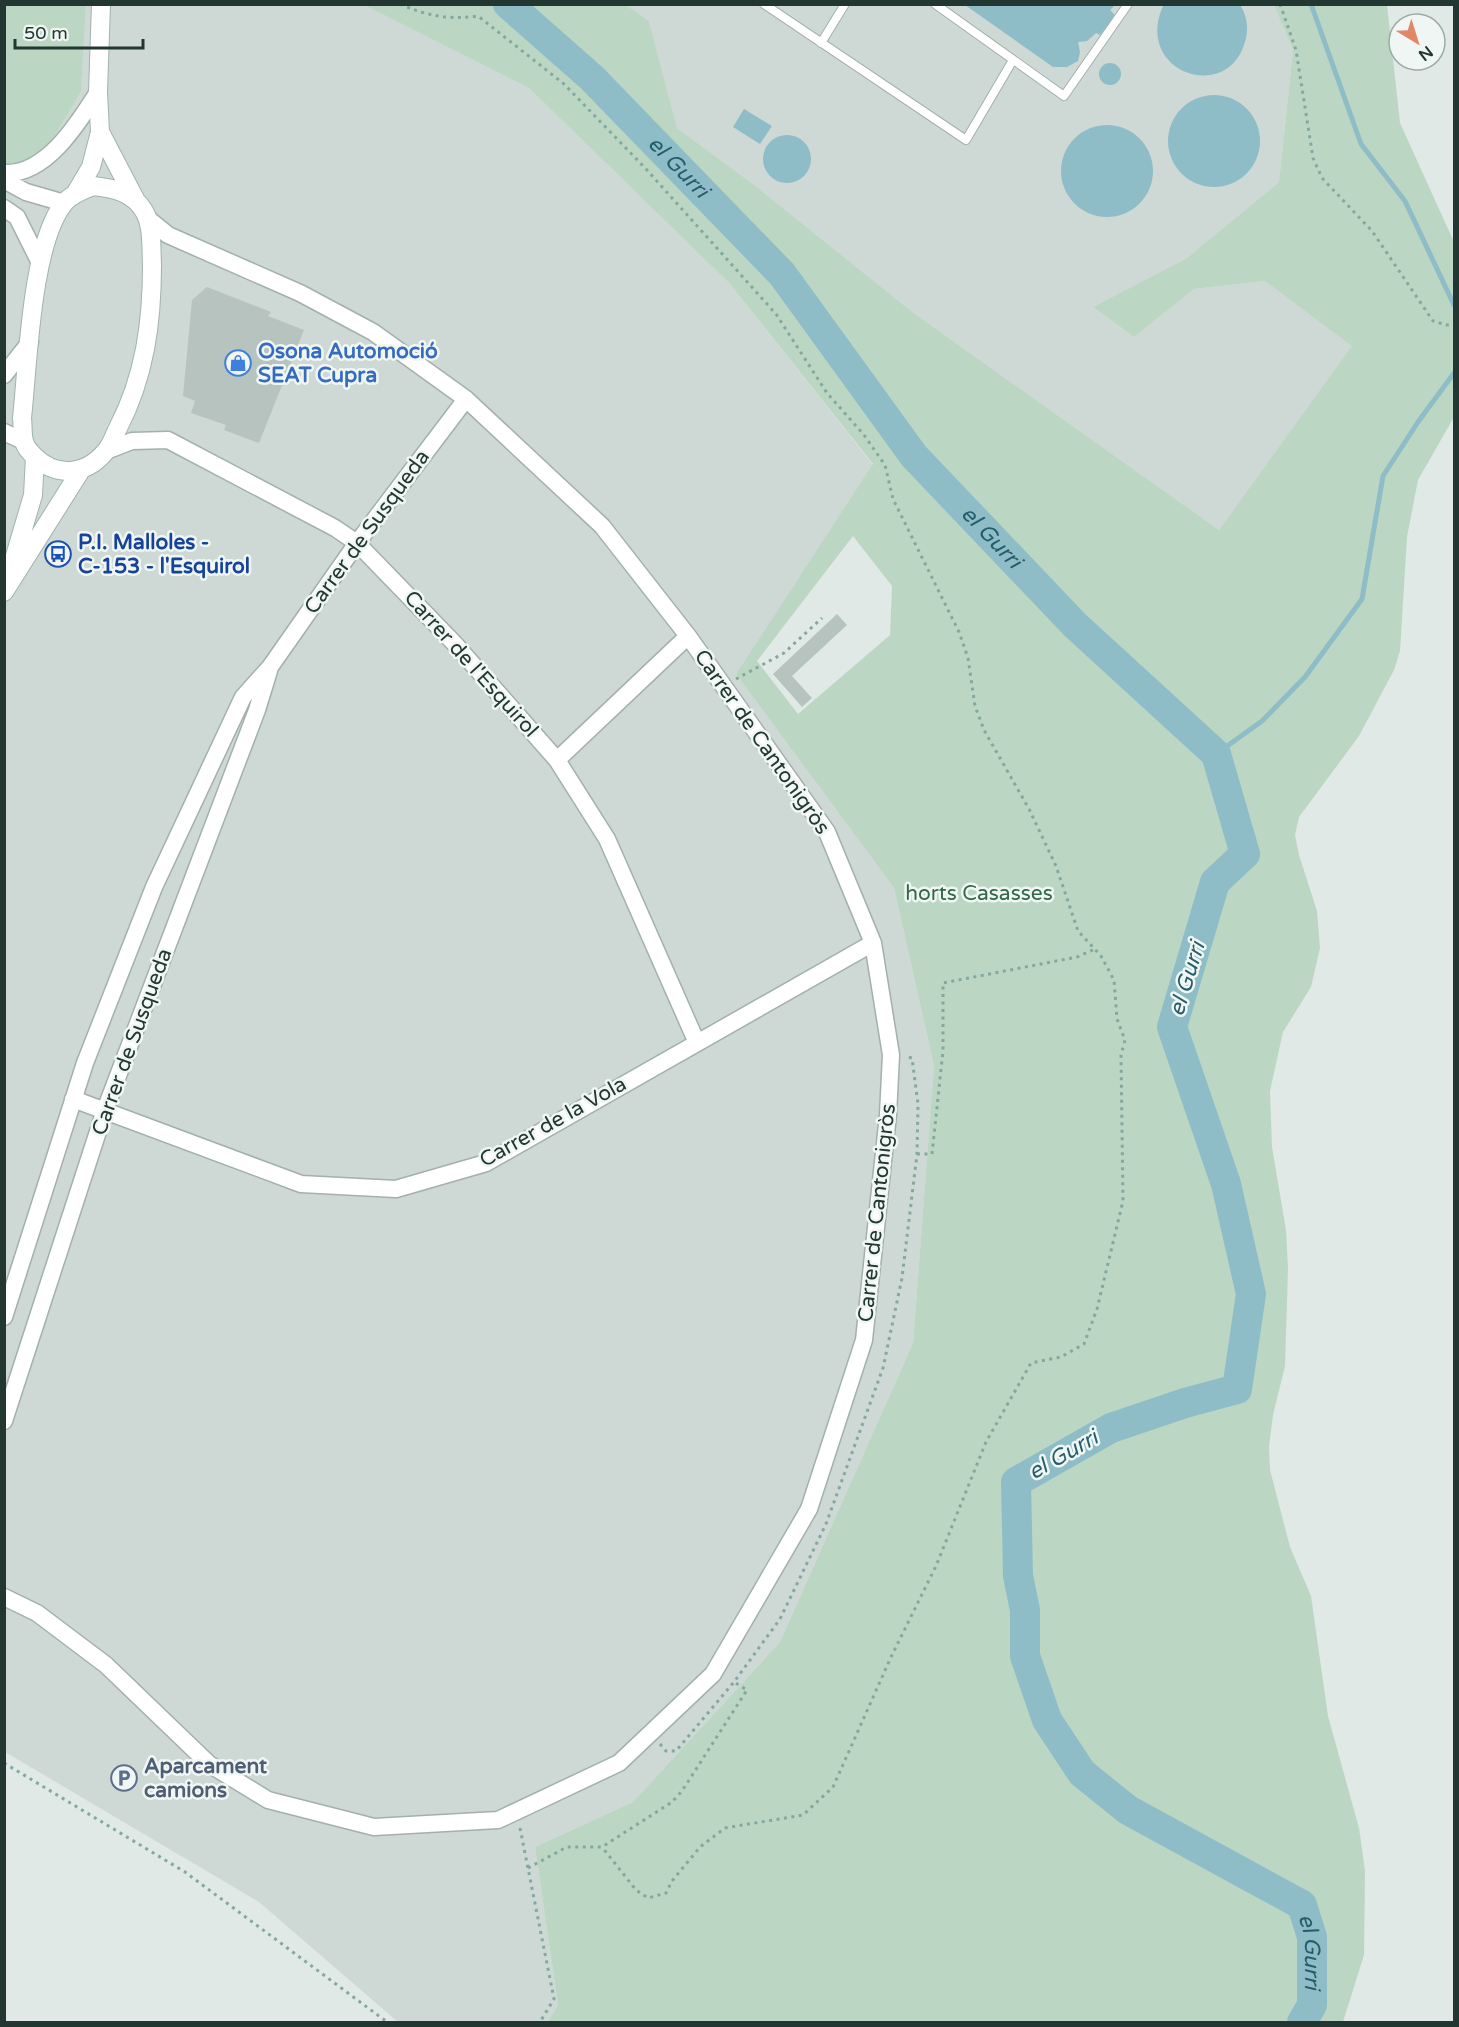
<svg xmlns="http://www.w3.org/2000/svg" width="1459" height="2027" font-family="'Varela Round',sans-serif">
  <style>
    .built { fill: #ced8d4 }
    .green { fill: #bbd7c3; fill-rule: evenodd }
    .water { fill: #8ebdc7 }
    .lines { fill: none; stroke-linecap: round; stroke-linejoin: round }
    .stream { stroke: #8ebdc7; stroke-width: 5 }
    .river { stroke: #8ebdc7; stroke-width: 30 }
    .building { fill: #b6c3be }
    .lane-casing { stroke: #a4b0ac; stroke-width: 10 }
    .street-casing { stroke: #a4b0ac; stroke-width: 19 }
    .secondary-casing { stroke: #a1b3ad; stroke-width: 20 }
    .path { stroke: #84a89e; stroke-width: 3; stroke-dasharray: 3 4.5; stroke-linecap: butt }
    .lane { stroke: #fff; stroke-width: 8 }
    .street { stroke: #fff; stroke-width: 16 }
    .secondary { stroke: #fff; stroke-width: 18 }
    .labels { text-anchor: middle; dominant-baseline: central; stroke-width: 5; stroke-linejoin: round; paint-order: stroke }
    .shop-label { font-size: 21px; font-weight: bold; fill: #366cbe; stroke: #f0f6f3; text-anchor: start }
    .street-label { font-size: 21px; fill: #233732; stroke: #f0f6f3 }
    .transit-label { font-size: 21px; font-weight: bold; fill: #164399; stroke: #f0f6f3; text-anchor: start }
    .park-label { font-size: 21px; fill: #326848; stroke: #f0f6f3 }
    .service-label { font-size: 21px; font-weight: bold; fill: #4e5e75; stroke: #f0f6f3; text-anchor: start }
    .water-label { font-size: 22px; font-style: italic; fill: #255d6a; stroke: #f0f6f3 }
  </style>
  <rect width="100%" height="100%" fill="#e0e9e5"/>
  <path class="built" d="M86 5H364L529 88 730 284 873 465 736 674 894 888 934 1066 913 1343 780 1642 633 1802 535 1847 558 2005 548 2022H398L259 1902 5 1752V166L81 91Z
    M626 5H1274L1293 50 1279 182 1187 258 1093 307 1134 337 1194 289 1265 281 1353 346 1219 530 915 314 753 184 677 128 649 21Z"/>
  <path class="green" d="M5 5H86L81 91 45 152 15 168 5 166Z
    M364 5H626L649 21 677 128 753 184 915 314 1219 530 1352 346 1265 281 1194 289 1134 337 1093 307 1187 258 1279 182 1293 50 1274 5H1387L1400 123 1454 242V417L1418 480 1407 537 1400 651 1394 670 1359 736 1299 817 1295 835 1299 855 1317 911 1320 948 1311 987 1283 1032 1270 1091 1272 1147 1286 1230 1288 1269 1285 1366 1273 1415 1269 1447 1270 1470 1290 1547 1311 1596 1328 1716 1359 1828 1365 1871 1364 1955 1343 2022H548L558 2005 535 1847 633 1802 780 1642 913 1343 934 1066 894 888 736 674 873 464 730 284 529 88ZM853 536 892 586 890 635 798 714 757 661Z"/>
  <path class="water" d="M1164 4 1240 5C1248 17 1249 31 1244 45 1224 104 1132 70 1164 4Z
    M965 5H1115L1110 10 1115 15 1100 35 1096 33 1087 41 1078 42 1080 52 1078 61 1067 67H1053Z
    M1099 74a11 11 0 1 1 22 0a11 11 0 1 1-22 0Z
    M1168 141a46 46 0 1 1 92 0a46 46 0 1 1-92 0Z
    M744 109 772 126 760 144 733 127Z
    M1061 171a46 46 0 1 1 92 0a46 46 0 1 1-92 0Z
    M763 159a24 24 0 1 1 48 0a24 24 0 1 1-48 0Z"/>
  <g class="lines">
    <path class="stream" d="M1311 4 1361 144 1405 201 1454 305
      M1216 754 1262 721 1305 677 1362 599 1383 476 1418 422 1454 373"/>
    <path class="river" id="s1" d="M508 4 592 78 782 274 914 456 1075 625 1216 754 1245 854 1215 882 1172 1027 1226 1184 1251 1294 1237 1389 1185 1403 1111 1428 1016 1482 1018 1576 1025 1610V1656L1047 1720 1082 1773 1128 1810 1302 1905 1312 1937V2005L1302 2022"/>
  </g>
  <path class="building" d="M207 287 271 312 268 316 304 330 259 443 224 430 226 425 191 413 195 401 183 396 192 300Z
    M837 614 847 625 792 676 812 698 802 707 773 674Z"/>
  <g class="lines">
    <g class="lane-casing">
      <path id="lane" d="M764 4 966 140 1013 60
        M935 4 1064 96 1128 4
        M821 43 845 4"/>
    </g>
    <g class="street-casing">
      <path id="street" d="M4 173C46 176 79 122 98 92
        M4 180 26 192 64 203
        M4 208 17 217 40 263
        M4 375 30 342
        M4 432 23 441
        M106 451 132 441 168 440 335 528 357 543 454 643 557 760 607 839 697 1043
        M557 760 688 636
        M73 1099 301 1184 396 1189 486 1163 873 943
        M4 1317 85 1063 154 887 243 697 270 667 357 543 466 399
        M4 1421 105 1110 257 710 269 671
        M4 1597 37 1613 106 1665 209 1764 268 1800 374 1827 498 1820 619 1763 713 1674 809 1509 864 1340 888 1115 891 1055 873 943 827 832 688 636 602 526 466 399 373 332 300 293 168 235 147 218"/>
    </g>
    <g class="secondary-casing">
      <path id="secondary" d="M100 132 135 199
        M93 186C113 188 133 192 144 211 153 226 151 248 152 265 152 322 145 376 118 428 114 436 111 446 105 452 85 476 55 477 34 456 29 451 25 447 24 441 22 434 23 425 22 418 28 364 31 242 65 202 72 194 84 190 93 186Z
        M75 194 91 167 100 132 98 92 101 4
        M12 566 33 495 35 457
        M4 592 81 470"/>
    </g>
    <path class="path" d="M400 4C427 16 449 20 478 16L564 84 646 169 776 314 827 393 864 435 885 465 893 499 959 632 968 658 975 706 984 730 1029 809 1056 866 1078 931 1101 956 1114 980 1117 1019 1125 1040 1121 1055 1123 1201 1097 1309 1084 1344 1061 1357 1031 1363 986 1442 936 1566 891 1657 833 1787 803 1815 725 1828 700 1847 672 1881 666 1893 648 1898 636 1890 602 1847
      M1280 4 1296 50 1313 158 1322 178 1372 231 1433 321 1446 325 1454 324
      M736 679 784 653 822 618
      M917 1154H932L943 1051V983L1077 957 1095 949
      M660 1744 666 1751H676L734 1682 780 1619 826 1524 883 1368 902 1278 917 1154 918 1104 912 1058 908 1057
      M4 1763 185 1872 387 2022
      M520 1828 554 1999 540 2022
      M528 1868 567 1847H602L672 1802 682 1791 747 1690 734 1682"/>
    <use href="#lane" class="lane"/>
    <use href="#street" class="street"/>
    <use href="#secondary" class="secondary"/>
  </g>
  <defs>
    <g id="shop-ring" transform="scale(1.35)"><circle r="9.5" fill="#f0f6f3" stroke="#3f7fe0" stroke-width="1.5"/><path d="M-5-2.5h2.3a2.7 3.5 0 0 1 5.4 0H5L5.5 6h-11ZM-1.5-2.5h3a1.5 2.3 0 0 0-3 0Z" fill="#3f7fe0"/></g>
    <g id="bus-ring" transform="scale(1.35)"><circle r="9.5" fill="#f0f6f3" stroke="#1a4fb4" stroke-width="1.5"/><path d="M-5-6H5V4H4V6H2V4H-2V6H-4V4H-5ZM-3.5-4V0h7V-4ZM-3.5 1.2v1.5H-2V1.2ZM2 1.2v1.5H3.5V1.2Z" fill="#1a4fb4"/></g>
    <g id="parking-ring" transform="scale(1.35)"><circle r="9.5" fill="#f0f6f3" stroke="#5c6f8a" stroke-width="1.5"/><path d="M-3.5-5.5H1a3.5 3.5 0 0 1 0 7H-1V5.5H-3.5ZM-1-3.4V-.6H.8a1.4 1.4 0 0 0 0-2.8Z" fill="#5c6f8a"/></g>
  </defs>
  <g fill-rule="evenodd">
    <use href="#shop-ring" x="238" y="363"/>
    <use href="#bus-ring" x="58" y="554"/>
    <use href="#parking-ring" x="124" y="1778"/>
  </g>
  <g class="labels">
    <g class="shop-label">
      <text x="258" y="351">Osona Automoció<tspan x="258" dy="24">SEAT Cupra</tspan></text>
    </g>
    <g class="street-label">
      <text transform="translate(367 532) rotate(-54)">Carrer de Susqueda</text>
      <text transform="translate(471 664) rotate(48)">Carrer de l'Esquirol</text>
      <text transform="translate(762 742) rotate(55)">Carrer de Cantonigròs</text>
      <text transform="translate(132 1042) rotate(-70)">Carrer de Susqueda</text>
      <text transform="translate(553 1122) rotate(-29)">Carrer de la Vola</text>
      <text transform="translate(877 1213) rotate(-84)">Carrer de Cantonigròs</text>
    </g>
    <g class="transit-label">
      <text x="78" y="542">P.I. Malloles -<tspan x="78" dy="24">C-153 - l'Esquirol</tspan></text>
    </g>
    <g class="park-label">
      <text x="979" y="893">horts Casasses</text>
    </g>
    <g class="service-label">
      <text x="144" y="1766">Aparcament<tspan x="144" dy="24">camions</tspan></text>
    </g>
    <g class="water-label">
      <text stroke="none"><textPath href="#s1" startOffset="236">el Gurri</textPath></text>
      <text stroke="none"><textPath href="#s1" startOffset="722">el Gurri</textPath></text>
      <text transform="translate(1187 979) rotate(-73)">el Gurri</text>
      <text transform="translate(1063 1455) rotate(-30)">el Gurri</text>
      <text stroke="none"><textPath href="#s1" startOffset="2558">el Gurri</textPath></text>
    </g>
  </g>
  <rect width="1459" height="2027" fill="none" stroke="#233732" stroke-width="12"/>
  <g transform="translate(1417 42) rotate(142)"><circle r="28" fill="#f0f6f3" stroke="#9eaaa6" stroke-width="1.5"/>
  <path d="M0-4.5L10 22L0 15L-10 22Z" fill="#e08767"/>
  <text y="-9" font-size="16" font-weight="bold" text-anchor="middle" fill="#233732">N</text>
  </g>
  <path d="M15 39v9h128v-9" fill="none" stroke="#233732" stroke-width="3"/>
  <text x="24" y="39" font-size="18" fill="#233732" stroke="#f0f6f3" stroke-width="4.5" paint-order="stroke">50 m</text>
</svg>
